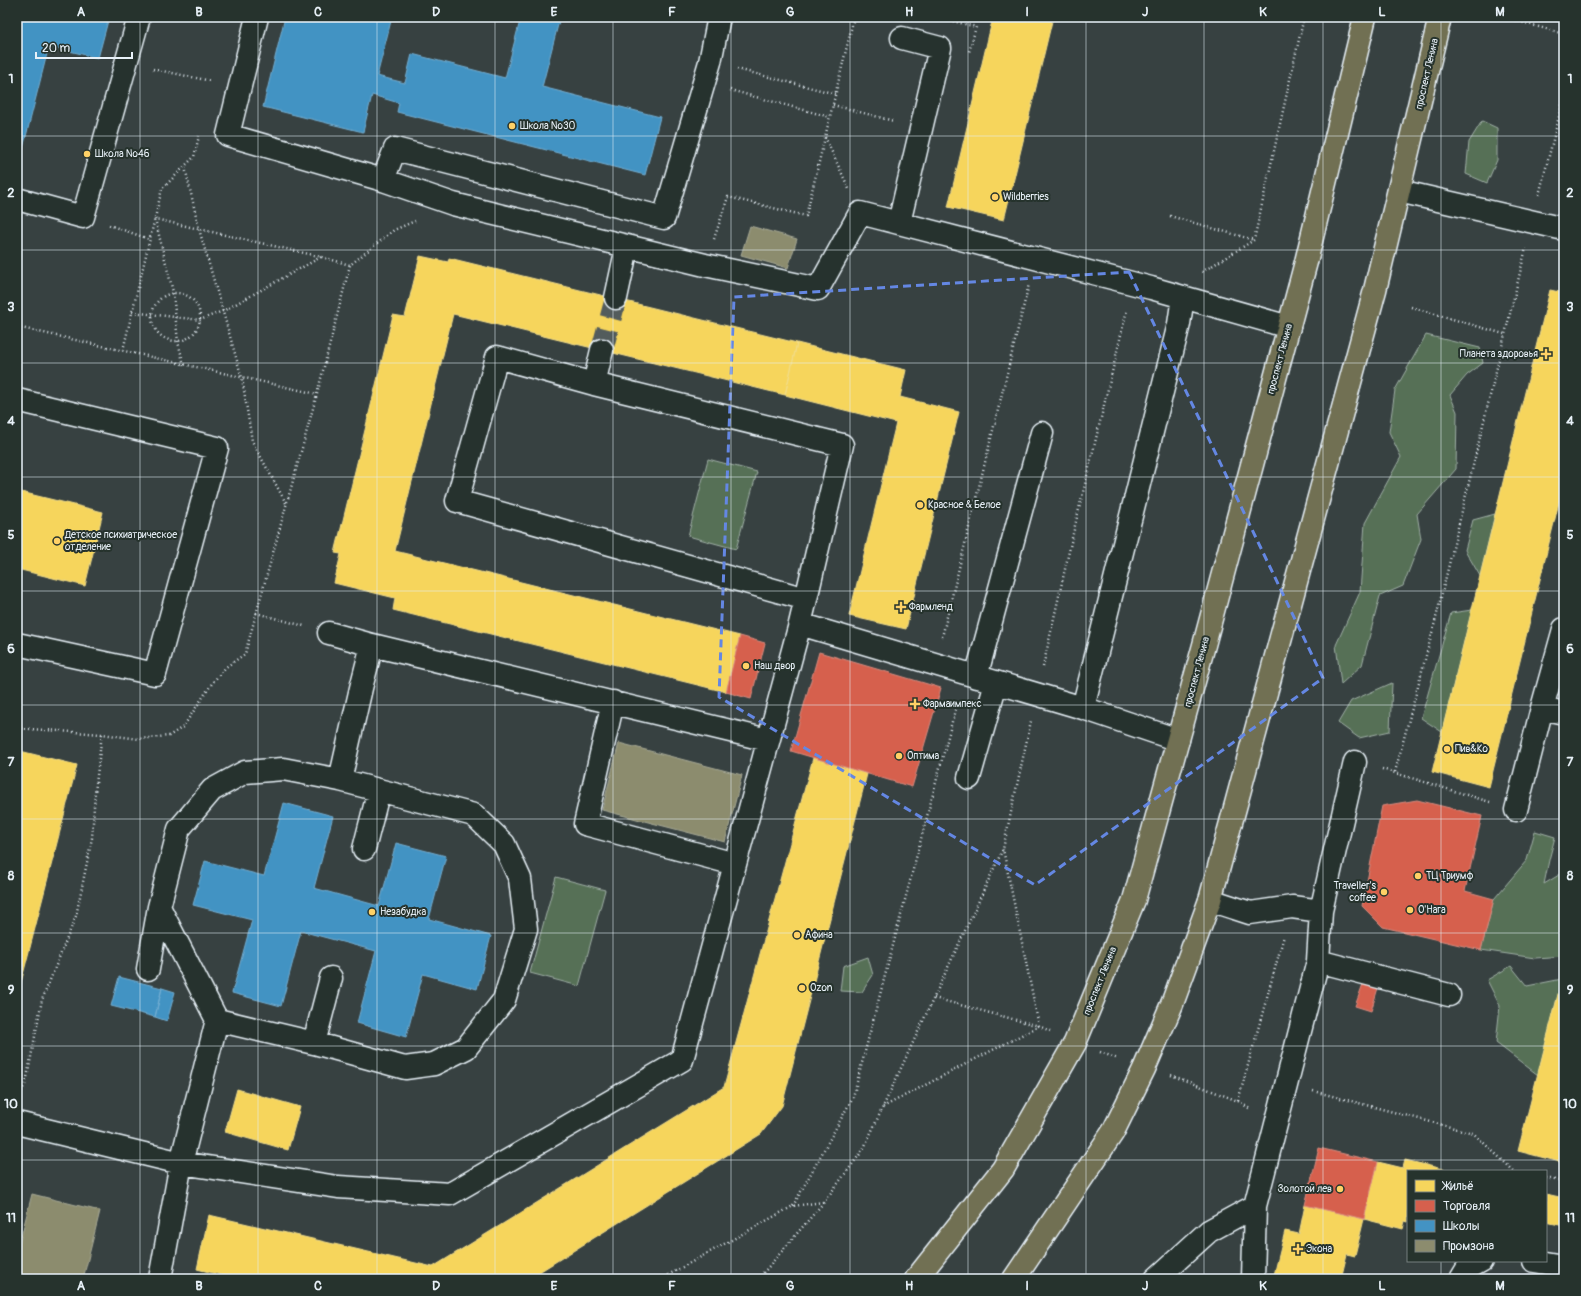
<svg xmlns="http://www.w3.org/2000/svg" width="1581" height="1296" font-family="Pangolin,sans-serif">
  <style>
    .green { fill: #577056; stroke: #a0b0a7 }
    .homes { fill: #f6d55c; stroke: #f2dd8b }
    .shops { fill: #d6604d; stroke: #db8c80 }
    .schools { fill: #4393c3; stroke: #74afd3 }
    .industry { fill: #8c8c6e; stroke: #a8aa97 }
    .lines { fill: none; stroke-linecap: round; stroke-linejoin: round }
    .minor-tunnel { stroke: #525b5c; stroke-width: 22; stroke-dasharray: 22 11; stroke-linecap: butt }
    .minor-casing { stroke: #e8f1f8; stroke-width: 25 }
    .major-casing { stroke: #e8f1f8; stroke-width: 25 }
    .path { stroke: #e8f1f8; stroke-width: 2.5; stroke-dasharray: 1 3; stroke-linecap: butt }
    .minor { stroke: #26332d; stroke-width: 22 }
    .major { stroke: #716f52; stroke-width: 22 }
    .marked { fill: none; stroke: #6487e3; stroke-width: 3; stroke-dasharray: 8 5; stroke-linejoin: round }
    .grid { fill: none; stroke: #e8f1f8; stroke-width: 1; stroke-opacity: 0.55 }
    .poi-dot { fill: #ffd166; stroke: #26332d; stroke-width: 1.5 }
    .labels { text-anchor: middle; dominant-baseline: central; stroke-width: 4; stroke-linejoin: round; paint-order: stroke }
    .street-label { font-size: 10px; fill: #e8f1f8; stroke: #26332d }
    .poi-label { font-size: 10px; fill: #e8f1f8; stroke: #26332d; text-anchor: start }
    .neatline { fill: none; stroke: #e8f1f8; stroke-width: 1.5 }
    .grid-label { font-size: 13px; text-anchor: middle; font-weight: bold; fill: #e8f1f8 }
  </style>
  <rect width="100%" height="100%" fill="#374141"/>
  <filter id="ink" filterUnits="userSpaceOnUse"><feTurbulence type="fractalNoise" baseFrequency=".025" numOctaves="2"/><feDisplacementMap in="SourceGraphic" scale="8" xChannelSelector="R" yChannelSelector="G"/><feConvolveMatrix kernelMatrix="1 2 1 2 8 2 1 2 1" color-interpolation-filters="sRGB"/></filter>
  <g filter="url(#ink)">
    <path class="green" d="M1482 121 1497 128V160L1487 183 1466 174 1469 142Z
      M1426 335 1480 348 1483 363 1467 375 1450 395 1457 412 1456 469 1417 514 1421 539 1403 586 1380 596 1362 665 1341 684 1336 645 1360 592 1365 523 1401 457 1389 432 1395 390Z
      M708 459 757 472 736 549 688 536Z
      M1495 514 1480 576 1465 550 1473 520Z
      M1472 610 1442 732 1421 718 1451 613Z
      M1392 683 1390 731 1359 738 1338 723 1351 701Z
      M1535 831 1555 837 1549 860 1544 884 1564 872V956L1535 958 1481 950 1494 899 1527 860Z
      M556 877 605 890 579 986 530 973Z
      M868 957 873 975 862 992 840 991 843 966Z
      M1511 966 1527 986 1562 979 1538 1075 1496 1043 1500 1006 1487 980Z"/>
    <path class="homes" d="M993 17H1053L1004 220 948 207Z
      M420 256 448 262 449 258 797 343 785 395 453 314 395 551 740 636 726 692 393 610 395 598 334 583 341 554 335 553 393 315 405 317Z
      M1550 290 1564 293V482L1489 787 1432 772Z
      M797 343 906 370 900 397 959 412 906 629 849 616 896 423 785 395Z
      M17 491 103 512 85 586 17 569Z
      M20 751 77 765 17 998V762Z
      M813 758 867 774 782 1106 761 1134 528 1279H237L197 1269 209 1215 433 1267 724 1087Z
      M1564 971V1163L1518 1151Z
      M237 1089 300 1107 288 1150 225 1132Z
      M1405 1160 1451 1171H1408V1222L1405 1221 1403 1229 1364 1219 1378 1162 1403 1168Z
      M1546 1194 1564 1198V1226L1546 1222Z
      M1305 1205 1364 1219 1355 1256 1347 1254 1341 1279H1273L1285 1231 1299 1234Z"/>
    <path class="shops" d="M740 636 765 643 751 699 726 692Z
      M819 652 941 688 912 787 791 751Z
      M1417 800 1482 816 1465 891 1494 899 1481 950 1383 927 1362 906 1382 806Z
      M1363 984 1378 988 1371 1011 1355 1006Z
      M1319 1148 1378 1162 1364 1219 1305 1205Z"/>
    <path class="schools" d="M17 17H109L98 58 49 46 20 160 17 159Z
      M285 17H392L377 76 405 83 412 54 505 78 521 17H560L542 87 660 117 645 175 397 112 399 103 372 95 363 132 263 107Z
      M284 803 333 816 314 888 379 906 396 843 446 856 429 919 491 936 477 989 423 974 406 1037 357 1023 376 951 301 931 281 1006 232 993 252 920 193 905 205 861 264 876Z
      M119 977 162 988 155 1017 111 1006Z
      M162 988 175 992 167 1021 155 1017Z"/>
    <path class="industry" d="M750 226 797 239 788 268 741 255Z
      M619 743 742 775 725 842 602 810Z
      M32 1194 100 1211 83 1279H17V1253Z"/>
    <g class="lines">
      <path class="minor-tunnel" d="M602 350 616 298"/>
      <g class="minor-casing">
        <path id="minor" d="M257 17 228 135 383 180 453 204 705 265 818 289 860 213 1151 288 1289 327
          M383 180 395 149 664 218 710 62 719 17
          M1399 191 1564 229
          M17 199 83 217 139 17
          M899 223 940 48 902 38
          M616 298 627 247
          M594 384 602 350
          M17 400 217 448 155 674 17 644
          M800 624 1083 708 1178 740
          M329 633 372 645 768 740
          M976 677 1042 433
          M613 702 585 824 735 864
          M1083 708 1179 324 1183 297
          M1542 708 1564 713
          M283 769 340 780 474 815 504 844 520 879 526 929 504 1000 466 1048 434 1064 405 1068 314 1043 217 1020 159 907 179 829 212 790 245 772Z
          M969 778 996 683
          M340 780 361 688 372 645
          M1516 810 1542 708 1564 629
          M364 849 379 790
          M1210 900 1250 913 1292 907 1321 911
          M1318 961 1449 995
          M148 969 159 907
          M314 1043 331 978
          M17 1123 181 1163 338 1187 450 1194 682 1060 800 624 806 599 842 445 594 384 497 357 457 501 806 599
          M1534 1261 1564 1266
          M160 1279 181 1163 217 1020
          M1156 1279 1209 1231 1255 1206 1318 961 1321 911 1355 762
          M1253 1279 1255 1206
          M1461 1279 1467 1269 1481 1261"/>
      </g>
      <g class="major-casing">
        <path id="major" d="M916 1279 1003 1169 1026 1129 1075 1043 1134 900 1204 645 1306 262 1365 17
          M1014 1279 1113 1132 1144 1069 1172 1004 1210 900 1375 290 1440 17"/>
      </g>
      <path class="path" d="M1514 17V20L1564 34
        M953 21 976 27 969 52
        M153 69 211 81
        M737 69 836 94
        M730 90 830 117
        M833 105 894 121
        M825 137 849 189
        M185 167 199 229 242 378 252 441 286 503
        M1539 195 1564 97
        M1170 216 1254 240
        M109 225 149 239
        M714 239 728 197 806 216 854 17
        M1202 272 1254 240 1304 17
        M152 317a24 24 0 1 1 48 0a24 24 0 1 1-48 0Z
        M1411 307 1504 334
        M132 312 200 320 223 311 321 257
        M17 327 317 394
        M123 350 162 189 194 157 199 136
        M184 365 178 342 173 292 155 219 322 257 350 265 394 230 415 221
        M256 613 304 626
        M942 637 1029 284
        M1043 667 1072 538 1127 310
        M17 728 102 734 139 739 169 736 183 727 213 682 226 667 245 654 317 394 350 265
        M1382 769 1490 802
        M1395 772 1435 622 1526 248
        M934 998 1039 1026 1050 1031
        M1100 1052 1118 1059
        M1171 1075 1238 1101 1250 1109
        M1313 1091 1473 1133 1514 1171
        M19 1095 26 1083 42 1000 76 916 92 838 95 792 102 734
        M1238 1101 1284 936
        M883 1107 1039 1026 1003 849
        M1546 1178 1564 1182
        M793 1206 853 1097 958 699
        M661 1279 793 1206 823 1202
        M758 1279 824 1202 863 1150 1003 849 1031 721"/>
      <use href="#minor" class="minor"/>
      <use href="#major" class="major"/>
    </g>
  </g>
  <path class="marked" d="M1129 272 1323 678 1035 885 719 697 734 297Z"/>
  <path class="grid" d="M140 17V1279M258 17V1279M377 17V1279M495 17V1279M613 17V1279M731 17V1279M850 17V1279M968 17V1279M1086 17V1279M1204 17V1279M1323 17V1279M1441 17V1171M17 136H1564M17 250H1564M17 363H1564M17 477H1564M17 591H1564M17 705H1564M17 819H1564M17 933H1564M17 1046H1564M17 1160H1564M1441 1261V1279"/>
  <g class="poi-dot">
    <circle cx="512" cy="126" r="4"/>
    <circle cx="87" cy="154" r="4"/>
    <circle cx="995" cy="197" r="4"/>
    <path d="M1544 348h4v4h4v4h-4v4h-4v-4h-4v-4h4z"/>
    <circle cx="920" cy="505" r="4"/>
    <circle cx="57" cy="541" r="4"/>
    <path d="M899 601h4v4h4v4h-4v4h-4v-4h-4v-4h4z"/>
    <circle cx="746" cy="666" r="4"/>
    <path d="M913 698h4v4h4v4h-4v4h-4v-4h-4v-4h4z"/>
    <circle cx="1447" cy="749" r="4"/>
    <circle cx="899" cy="756" r="4"/>
    <circle cx="1418" cy="876" r="4"/>
    <circle cx="1384" cy="892" r="4"/>
    <circle cx="1410" cy="910" r="4"/>
    <circle cx="372" cy="912" r="4"/>
    <circle cx="797" cy="935" r="4"/>
    <circle cx="802" cy="988" r="4"/>
    <circle cx="1340" cy="1189" r="4"/>
    <path d="M1296 1243h4v4h4v4h-4v4h-4v-4h-4v-4h4z"/>
  </g>
  <g class="labels">
    <g class="street-label">
      <text transform="translate(1427 74) rotate(-77)">проспект Ленина</text>
      <text transform="translate(1280 359) rotate(-75)">проспект Ленина</text>
      <text transform="translate(1197 672) rotate(-75)">проспект Ленина</text>
      <text transform="translate(1100 981) rotate(-68)">проспект Ленина</text>
    </g>
    <g class="poi-label">
      <text x="520" y="126">Школа №30</text>
      <text x="95" y="154">Школа №46</text>
      <text x="1003" y="197">Wildberries</text>
      <text x="1538" y="354" text-anchor="end">Планета здоровья</text>
      <text x="928" y="505">Красное &amp; Белое</text>
      <text x="65" y="535">Детское психиатрическое<tspan x="65" dy="12">отделение</tspan></text>
      <text x="909" y="607">Фармленд</text>
      <text x="754" y="666">Наш двор</text>
      <text x="923" y="704">Фармаимпекс</text>
      <text x="1455" y="749">Пив&amp;Ко</text>
      <text x="907" y="756">Оптима</text>
      <text x="1426" y="876">ТЦ Триумф</text>
      <text x="1376" y="886" text-anchor="end">Traveller's<tspan x="1376" dy="12">coffee</tspan></text>
      <text x="1418" y="910">O'Hara</text>
      <text x="380" y="912">Незабудка</text>
      <text x="805" y="935">Афина</text>
      <text x="810" y="988">Ozon</text>
      <text x="1332" y="1189" text-anchor="end">Золотой лев</text>
      <text x="1306" y="1249">Экона</text>
    </g>
  </g>
  <rect width="1581" height="1296" fill="none" stroke="#26332d" stroke-width="44"/>
  <rect x="1407" y="1170" width="140" height="92" fill="#26332d" stroke="#747f7e"/>
  <rect x="1415" y="1180" width="20" height="12" fill="#f6d55c" stroke="#747f7e"/>
  <text x="1443" y="1190" font-size="12" fill="#e8f1f8">Жильё</text>
  <rect x="1415" y="1200" width="20" height="12" fill="#d6604d" stroke="#747f7e"/>
  <text x="1443" y="1210" font-size="12" fill="#e8f1f8">Торговля</text>
  <rect x="1415" y="1220" width="20" height="12" fill="#4393c3" stroke="#747f7e"/>
  <text x="1443" y="1230" font-size="12" fill="#e8f1f8">Школы</text>
  <rect x="1415" y="1240" width="20" height="12" fill="#8c8c6e" stroke="#747f7e"/>
  <text x="1443" y="1250" font-size="12" fill="#e8f1f8">Промзона</text>
  <path d="M36 52v6h96v-6" fill="none" stroke="#e8f1f8" stroke-width="2"/>
  <text x="42" y="52" font-size="12" fill="#e8f1f8" stroke="#26332d" stroke-width="3" paint-order="stroke">20 m</text>
  <rect x="22" y="22" width="1537" height="1252" class="neatline"/>
  <g class="grid-label">
    <text x="81" y="16">A</text>
    <text x="199" y="16">B</text>
    <text x="318" y="16">C</text>
    <text x="436" y="16">D</text>
    <text x="554" y="16">E</text>
    <text x="672" y="16">F</text>
    <text x="790" y="16">G</text>
    <text x="909" y="16">H</text>
    <text x="1027" y="16">I</text>
    <text x="1145" y="16">J</text>
    <text x="1263" y="16">K</text>
    <text x="1382" y="16">L</text>
    <text x="1500" y="16">M</text>
    <text x="11" y="83">1</text>
    <text x="1570" y="83">1</text>
    <text x="11" y="197">2</text>
    <text x="1570" y="197">2</text>
    <text x="11" y="311">3</text>
    <text x="1570" y="311">3</text>
    <text x="11" y="425">4</text>
    <text x="1570" y="425">4</text>
    <text x="11" y="539">5</text>
    <text x="1570" y="539">5</text>
    <text x="11" y="653">6</text>
    <text x="1570" y="653">6</text>
    <text x="11" y="766">7</text>
    <text x="1570" y="766">7</text>
    <text x="11" y="880">8</text>
    <text x="1570" y="880">8</text>
    <text x="11" y="994">9</text>
    <text x="1570" y="994">9</text>
    <text x="11" y="1108">10</text>
    <text x="1570" y="1108">10</text>
    <text x="11" y="1222">11</text>
    <text x="1570" y="1222">11</text>
    <text x="81" y="1290">A</text>
    <text x="199" y="1290">B</text>
    <text x="318" y="1290">C</text>
    <text x="436" y="1290">D</text>
    <text x="554" y="1290">E</text>
    <text x="672" y="1290">F</text>
    <text x="790" y="1290">G</text>
    <text x="909" y="1290">H</text>
    <text x="1027" y="1290">I</text>
    <text x="1145" y="1290">J</text>
    <text x="1263" y="1290">K</text>
    <text x="1382" y="1290">L</text>
    <text x="1500" y="1290">M</text>
  </g>
</svg>
